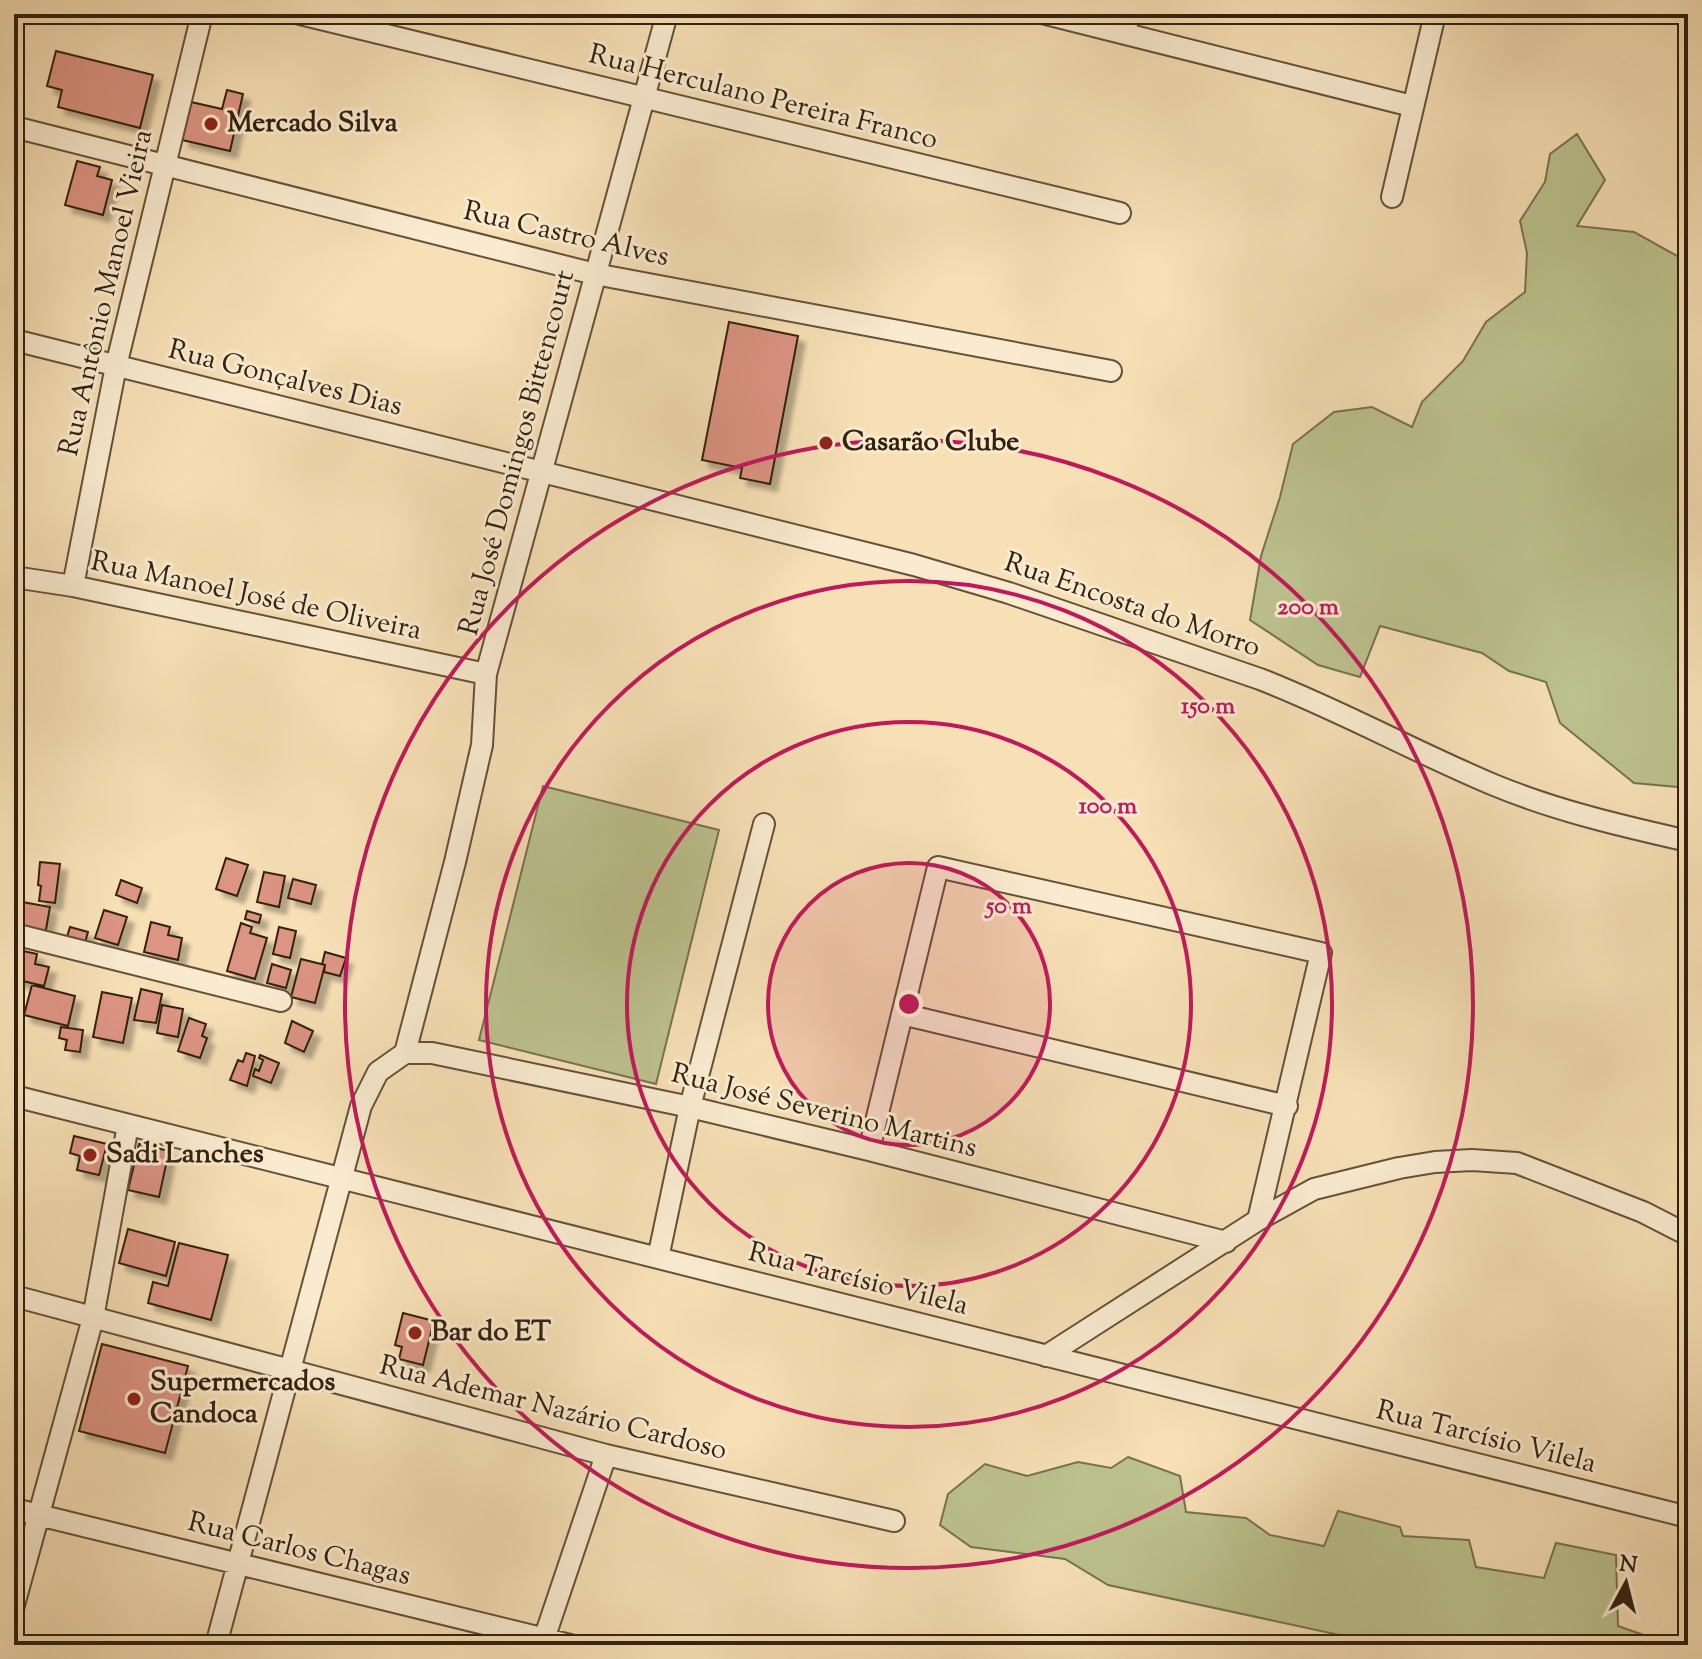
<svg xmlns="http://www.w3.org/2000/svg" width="1702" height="1659" font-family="'Sorts Mill Goudy',serif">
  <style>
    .green { fill: #bcc28f; stroke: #787250; stroke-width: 2 }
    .building { fill: #dc9483; stroke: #332110; stroke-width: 2; filter: url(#shadow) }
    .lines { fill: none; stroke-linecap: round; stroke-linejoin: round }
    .street-casing { stroke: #64513a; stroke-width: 24 }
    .street { stroke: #faebd0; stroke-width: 20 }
    .ring { fill: none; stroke: #c2185b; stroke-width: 4 }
    .poi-dot { fill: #8f2418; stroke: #faebd0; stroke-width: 3 }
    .labels { text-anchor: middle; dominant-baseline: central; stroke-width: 6; stroke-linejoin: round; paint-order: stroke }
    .street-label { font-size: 28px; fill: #332110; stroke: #faebd0 }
    .poi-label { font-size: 28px; font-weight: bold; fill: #332110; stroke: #faebd0; text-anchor: start }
    .centre { fill: #c2185b; stroke: #faebd0; stroke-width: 4 }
    .ring-label { font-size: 24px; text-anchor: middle; font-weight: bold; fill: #c2185b; stroke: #faebd0; stroke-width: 6; stroke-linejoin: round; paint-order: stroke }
  </style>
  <defs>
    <filter id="shadow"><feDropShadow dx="7" dy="7" stdDeviation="2" flood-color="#0004"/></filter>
  </defs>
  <rect width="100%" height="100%" fill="#f7e0b6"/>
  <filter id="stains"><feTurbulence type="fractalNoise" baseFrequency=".0025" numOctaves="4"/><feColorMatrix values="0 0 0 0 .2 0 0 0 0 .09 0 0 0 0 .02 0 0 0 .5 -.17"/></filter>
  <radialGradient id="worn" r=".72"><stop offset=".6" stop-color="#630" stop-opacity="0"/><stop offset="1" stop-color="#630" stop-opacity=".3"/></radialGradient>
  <path class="green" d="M1577 134 1605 180 1577 226 1634 232 1688 262V700L1686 703 1688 704V788L1634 783 1560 723 1546 682 1509 671 1482 653 1380 626 1360 677 1318 665 1250 620 1261 556 1280 497 1293 444 1334 412 1372 407 1412 427 1422 402 1463 361 1486 322 1525 292 1527 253 1520 221 1545 182 1550 154Z
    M543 786 719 830 656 1084 479 1040Z
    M1128 1457 1180 1476 1186 1512 1246 1518 1270 1535 1324 1546 1338 1511 1400 1527 1403 1536 1469 1540 1476 1567 1544 1578 1556 1543 1616 1555 1618 1626 1672 1645H1386L1108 1585 1065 1559 971 1547 940 1525 948 1494 985 1464 1027 1476 1078 1462 1111 1468Z"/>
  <path class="building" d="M56 51 153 75 140 128 58 107 62 90 47 86Z
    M227 90 243 94 230 151 182 140 191 102 222 109Z
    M77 161 100 167 97 176 112 180 103 215 65 205Z
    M729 322 798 336 770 484 740 478 742 468 702 460Z
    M226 858 248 865 237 896 216 889Z
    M40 862 60 864 55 903 39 901 41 886 38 885Z
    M264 872 285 876 279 907 257 902Z
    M293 879 316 885 311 904 288 898Z
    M121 880 142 888 137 903 116 895Z
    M17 901 50 907 45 935 14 929Z
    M104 910 127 917 118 945 95 938Z
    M247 911 261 915 259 923 245 919Z
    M151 922 170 927 168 935 182 938 178 960 144 952Z
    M241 923 252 927 250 933 267 938 255 979 227 971Z
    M70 927 88 932 84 946 66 940Z
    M279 927 296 931 290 958 273 954Z
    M14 949 37 954 35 964 49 967 44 986 14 979Z
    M325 952 346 958 340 976 324 972 325 965 322 964Z
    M301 959 325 965 315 1003 291 997Z
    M272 964 291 970 286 988 267 983Z
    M32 985 75 996 68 1026 24 1015Z
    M141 989 162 994 156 1023 134 1020Z
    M102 992 132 998 123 1043 93 1037Z
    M162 1005 183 1009 178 1037 157 1033Z
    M189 1018 206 1024 202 1036 207 1038 200 1058 178 1051Z
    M292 1021 313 1031 304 1052 285 1043Z
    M61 1027 83 1030 80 1052 65 1050 67 1040 59 1038Z
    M246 1053 255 1056 247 1086 230 1080 238 1060 243 1062Z
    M260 1055 279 1063 271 1083 253 1076 255 1069 259 1071 263 1060 259 1058Z
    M74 1136 107 1144 99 1175 77 1170 80 1156 70 1153Z
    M139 1144 169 1151 159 1197 128 1190Z
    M128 1229 175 1242 166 1276 119 1263Z
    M179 1243 228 1255 211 1320 148 1303 153 1282 168 1286Z
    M403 1313 434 1321 423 1365 399 1359 402 1347 395 1345Z
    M102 1344 188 1366 165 1453 79 1431Z"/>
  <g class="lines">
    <g class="street-casing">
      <path id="street" d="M300 14 1120 213
        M1046 14 1412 106
        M1125 34 1129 14
        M14 127 595 274 1111 371
        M1392 197 1435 14
        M14 340 914 565 1009 593 1260 679C1340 710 1415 752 1494 785 1557 811 1622 826 1688 841
        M14 577 73 586 486 674
        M73 586 116 366 202 14
        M14 934 281 1001
        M902 1014 1287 1106
        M405 1053 455 862 482 745 486 674 667 14
        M405 1053H432L690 1107 869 1150 1226 1242
        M14 1096 1688 1517
        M869 1150 938 867 1321 953 1258 1220
        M658 1258 690 1107 764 824
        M14 1296 606 1455 894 1521
        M1046 1356 1258 1220 1314 1189 1399 1168 1435 1162 1472 1160 1517 1163 1643 1212 1688 1235
        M14 1509 570 1645
        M14 1605 93 1318 128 1125
        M216 1645 361 1106 378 1072 405 1053
        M542 1645 606 1455"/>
    </g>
    <use href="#street" class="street"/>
  </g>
  <circle cx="909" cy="1004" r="141" fill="#c2185b" fill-opacity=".12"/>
  <g class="ring">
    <circle cx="909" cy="1004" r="141"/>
    <circle cx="909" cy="1004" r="282"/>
    <circle cx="909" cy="1004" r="423"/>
    <circle cx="909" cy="1004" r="564"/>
  </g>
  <g class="poi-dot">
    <circle cx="211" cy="124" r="8"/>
    <circle cx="826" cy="443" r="8"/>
    <circle cx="90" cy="1155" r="8"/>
    <circle cx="415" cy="1333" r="8"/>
    <circle cx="134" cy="1399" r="8"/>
  </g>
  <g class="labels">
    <g class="street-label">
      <text transform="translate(763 98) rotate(14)">Rua Herculano Pereira Franco</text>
      <text transform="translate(566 235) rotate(13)">Rua Castro Alves</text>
      <text transform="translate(107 293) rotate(-77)">Rua Antônio Manoel Vieira</text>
      <text transform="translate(285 379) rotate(14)">Rua Gonçalves Dias</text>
      <text transform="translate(518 453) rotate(-75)">Rua José Domingos Bittencourt</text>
      <text transform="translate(256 597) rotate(12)">Rua Manoel José de Oliveira</text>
      <text transform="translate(1132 606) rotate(19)">Rua Encosta do Morro</text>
      <text transform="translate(824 1112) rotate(14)">Rua José Severino Martins</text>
      <text transform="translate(858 1280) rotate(14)">Rua Tarcísio Vilela</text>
      <text transform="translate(553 1409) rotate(14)">Rua Ademar Nazário Cardoso</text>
      <text transform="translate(1486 1438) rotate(14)">Rua Tarcísio Vilela</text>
      <text transform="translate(299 1550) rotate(14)">Rua Carlos Chagas</text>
    </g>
    <g class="poi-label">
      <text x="227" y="124">Mercado Silva</text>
      <text x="842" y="443">Casarão Clube</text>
      <text x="106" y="1155">Sadi Lanches</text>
      <text x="431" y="1333">Bar do ET</text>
      <text x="150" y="1383">Supermercados<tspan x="150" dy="32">Candoca</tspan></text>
    </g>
  </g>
  <circle cx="909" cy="1004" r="12" class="centre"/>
  <g class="ring-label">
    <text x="1308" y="614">200 m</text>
    <text x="1208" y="713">150 m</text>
    <text x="1108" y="813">100 m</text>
    <text x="1009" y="913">50 m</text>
  </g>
  <rect width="1702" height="1659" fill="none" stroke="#f7e0b6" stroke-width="48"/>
  <rect x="16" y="16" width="1670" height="1627" fill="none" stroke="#332110" stroke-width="4"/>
  <rect x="24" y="24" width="1654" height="1611" fill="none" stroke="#332110" stroke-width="2"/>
  <g transform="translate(1626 1583) rotate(7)" stroke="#faebd0" stroke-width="6" paint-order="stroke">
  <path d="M0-6L14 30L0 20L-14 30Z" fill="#332110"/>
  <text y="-12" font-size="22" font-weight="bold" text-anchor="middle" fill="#332110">N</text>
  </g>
  <rect width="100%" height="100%" filter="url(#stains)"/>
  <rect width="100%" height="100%" fill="url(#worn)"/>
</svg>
